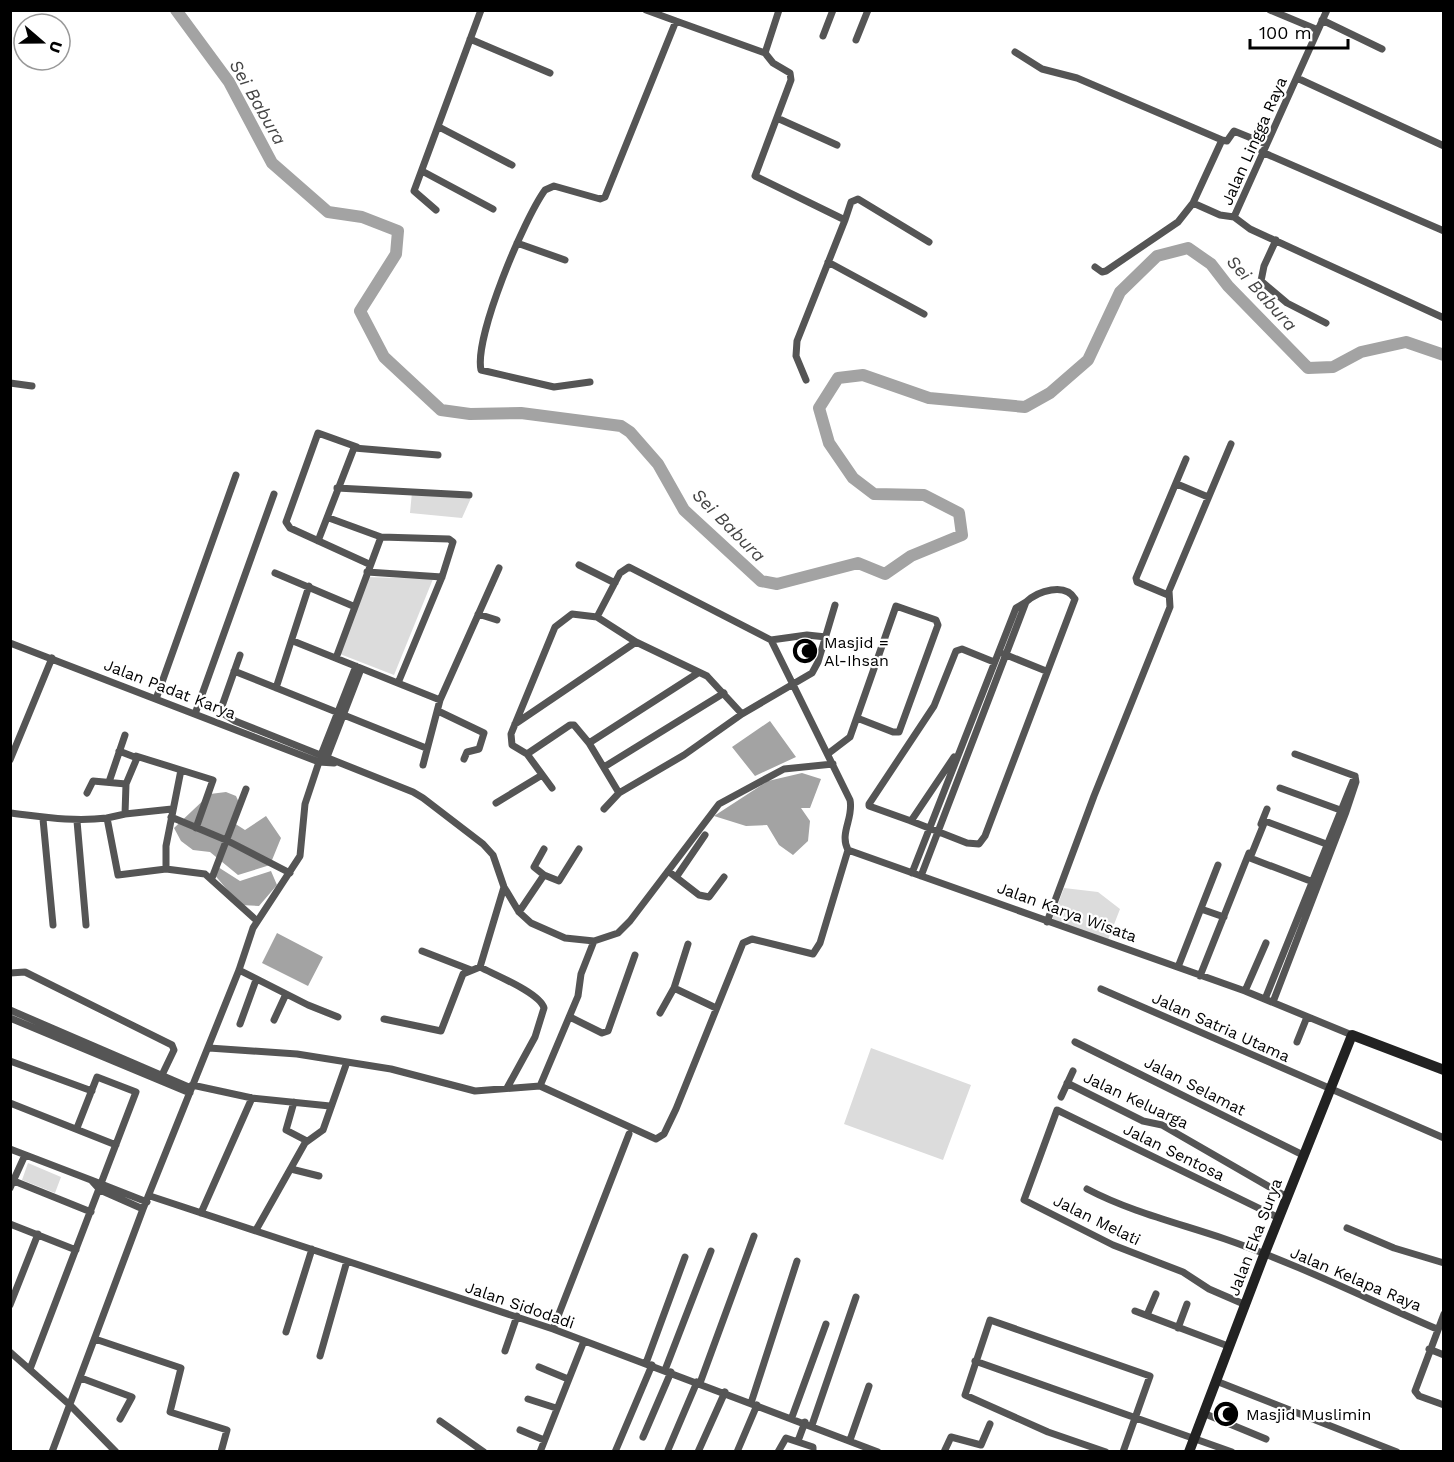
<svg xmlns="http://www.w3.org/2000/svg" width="1454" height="1462" font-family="'Work Sans',sans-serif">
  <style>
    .green { fill: #dcdcdc }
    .water { fill: #a3a3a3 }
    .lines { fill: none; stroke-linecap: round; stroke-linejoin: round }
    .river { stroke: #a3a3a3; stroke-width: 12 }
    .street { stroke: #555; stroke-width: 7 }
    .secondary { stroke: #222; stroke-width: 10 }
    .labels { text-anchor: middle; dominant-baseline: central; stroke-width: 4.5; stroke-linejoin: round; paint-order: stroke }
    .street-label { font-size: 16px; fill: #000; stroke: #fff }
    .poi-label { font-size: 16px; fill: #000; stroke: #fff; text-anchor: start }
    .water-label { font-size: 18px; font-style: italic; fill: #444; stroke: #fff }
  </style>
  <rect width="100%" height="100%" fill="#fff"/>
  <path class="green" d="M412 492 471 498 462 518 410 513Z
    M367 577 433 579 394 675 340 654Z
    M1064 888 1098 892 1120 909 1108 940 1052 920Z
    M871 1048 971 1085 943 1160 844 1124Z
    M28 1163 61 1177 55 1193 22 1180Z"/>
  <path class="water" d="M770 721 796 757 755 776 732 747Z
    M802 773 821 779 810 808H801L810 821 808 841 793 855 779 845 767 825 746 826 714 816 768 781Z
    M226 792 236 796 241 807 234 823 245 830 266 816 281 838 270 865 238 875 210 852 193 850 181 841 174 828 210 794Z
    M218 867 240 881 271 871 277 885 259 906 240 905 213 873Z
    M277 933 323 957 308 986 262 963Z"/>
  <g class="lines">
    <path class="river" d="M176 10 229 82 272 163 328 212 362 217 398 231 396 254 360 311 384 357 441 410 470 414 521 413 621 426 630 432 658 464 684 510 761 581 777 584 858 563 885 574 911 556 962 535 959 513 924 495 874 494 853 478 829 443 819 408 838 378 863 375 929 398 1025 407 1050 393 1088 360 1120 292 1157 256 1188 248 1211 264 1228 286 1308 368 1333 367 1361 352 1406 342 1444 355"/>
    <path class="street" d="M646 10 676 21
      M1270 10 1318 30
      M1322 20 1382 49
      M823 36 833 10
      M470 39 550 73
      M856 40 868 10
      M1015 52 1042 69 1077 78 1222 140
      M765 53 779 10
      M1297 78 1444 146
      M777 118 837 145
      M439 127 512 165
      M1222 140 1227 141 1234 131 1266 144
      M1262 152 1444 231
      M422 171 493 209
      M1193 203 1220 215 1234 217 1250 229 1444 318
      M436 210 414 191 481 10
      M1234 217 1327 10
      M845 220 851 202 858 199 929 242
      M1276 240 1264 266 1261 281 1287 303 1326 323
      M517 243 565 260
      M828 262 924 314
      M1095 267 1102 272 1106 271 1178 222 1193 203 1222 140
      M590 382 554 387 481 370C474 337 524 219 545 190L554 186 600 199 605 197 676 21 765 53 773 63 790 73 791 80 755 176 845 220 797 341 796 356 806 380
      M10 383 32 386
      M357 447 318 433 286 522 290 528 369 564
      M1177 484 1208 497
      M337 488 469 495
      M329 518 381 537 449 539 453 542 442 577 398 683
      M318 541 354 448 438 455
      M579 565 615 583
      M367 572 442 577
      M275 573 353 606
      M1168 595 1137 582 1136 578 1186 459
      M478 614 497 620
      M597 617 620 573 629 567 771 640 850 800C854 818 839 833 848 850L1245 991 1352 1035
      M771 640 807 635 826 637
      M293 641 440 700
      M10 643 319 762 334 763
      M1004 654 1046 671
      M240 655 222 706 224 714 235 721 413 792 423 798 483 844 493 855 504 887 519 912 531 923 565 938 594 941 618 933 630 921 719 804 784 769 833 764
      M336 658 381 537
      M234 671 426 748
      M276 688 309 586
      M156 699 236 475
      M438 711 484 733 479 749 467 752 464 759
      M195 714 274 494
      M515 724 636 642
      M589 743 698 673
      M829 753 850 737 896 606 936 620 938 625 899 732H893L857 718
      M527 754 570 725H574L589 743 619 793
      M1295 754 1355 776
      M321 755 356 666
      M136 756 181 770 166 846V869
      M327 757 361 669
      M954 757 911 821 967 843 979 844 985 836 1075 599C1065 582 1038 591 1026 602
      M10 760 52 658
      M423 765 440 700 499 568
      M604 767 724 693
      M181 770 213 780 196 828
      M109 782 125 735
      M552 788 527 754 512 745 511 734 555 627 572 614 597 617 636 642 707 676 742 714
      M1280 788 1343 811
      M87 793 93 781 126 784
      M496 803 542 775
      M604 809 619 793 684 755 742 714 812 673 818 662 835 605
      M10 813C44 817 73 822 107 818L118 875 166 869 205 874 256 920
      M125 814 172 809
      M171 817 226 840 290 873
      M107 818 125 814 126 784 137 758 119 751
      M43 819 53 925
      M77 821 86 925
      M911 821 869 806V804L934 706 956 651 962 649 994 662
      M1261 824 1267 809
      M668 871 699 895 709 897 724 877
      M912 873 1016 608 1026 602 921 876
      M544 875 534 867 544 849
      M677 876 705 835
      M212 878 246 789
      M1313 882 1250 858 1265 821 1329 845
      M1201 909 1224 917
      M519 912 544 875 559 881 579 849
      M1047 922 1094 796 1170 607 1169 591 1231 444
      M422 951 471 970
      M480 967 504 887
      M1178 967 1218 865
      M239 970 308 1005 338 1017
      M10 973 25 972 172 1045 174 1050 162 1075
      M1200 976 1249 853
      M674 988 716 1008
      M1101 989 1444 1138
      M1245 991 1266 943
      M1265 999 1355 776
      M1273 1002 1346 812 1356 782 1355 776
      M10 1010 191 1088
      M660 1013 674 988 688 944
      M570 1017 602 1033 608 1031 635 955
      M10 1018 190 1093
      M384 1019 441 1031 463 974 480 967C495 975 540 993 544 1008L535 1037 507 1088
      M274 1020 286 994
      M240 1024 256 980
      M1075 1042 1303 1155
      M1297 1042 1307 1017
      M209 1048 297 1054 391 1069 475 1091 540 1086 656 1139 664 1134 676 1109 743 943 752 939 813 954 820 943 848 850
      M10 1061 92 1091
      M1067 1083 1143 1121 1162 1125 1287 1197
      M192 1085 252 1098 330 1106
      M540 1086 578 996 581 974 594 941
      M1061 1097 1073 1071
      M294 1102 286 1130 307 1141
      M10 1103 116 1145
      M10 1149 91 1180
      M291 1169 319 1176
      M14 1181 91 1212
      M10 1188 25 1155
      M1087 1189C1131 1212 1178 1223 1225 1239 1297 1264 1367 1299 1437 1329
      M150 1196 553 1329 878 1452
      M143 1209 100 1190 91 1180 147 1202
      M201 1213 252 1098
      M10 1224 76 1250
      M1347 1228 1394 1248 1444 1263
      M256 1230 305 1143 323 1130 347 1062
      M10 1305 38 1234
      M1246 1305 1209 1289 1183 1272 1113 1245 1024 1200 1057 1110 1279 1218
      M1135 1311 1228 1346
      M1444 1314 1415 1391 1419 1396 1444 1405
      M1147 1315 1156 1294
      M1178 1328 1187 1304
      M553 1329 629 1134
      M286 1332 312 1249
      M95 1339 181 1368 170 1412 227 1430 221 1452
      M1429 1349 1444 1355
      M505 1351 517 1316
      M10 1352 71 1406 116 1452
      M320 1356 347 1261
      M975 1361 1232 1452
      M646 1363 685 1257
      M539 1367 568 1379
      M30 1369 136 1092 97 1077 77 1128
      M665 1370 711 1251
      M81 1378 132 1397 120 1419
      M1216 1381 1397 1452
      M700 1383 754 1236
      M528 1399 556 1408
      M751 1403 797 1261
      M1203 1413 1266 1439
      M792 1417 826 1324
      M440 1421 484 1452
      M812 1425 856 1297
      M520 1430 544 1440
      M643 1437 671 1372
      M850 1440 869 1386
      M798 1441 805 1422
      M668 1450 697 1382
      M52 1452 143 1209 239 970 253 928 300 856 305 804 319 762
      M540 1452 584 1341
      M615 1452 652 1365
      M698 1452 725 1392
      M737 1452 757 1405
      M778 1452 786 1438 813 1447V1452
      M944 1452 951 1437 981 1445 990 1424
      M1106 1452 1048 1432 965 1395 990 1320 1150 1376 1123 1452"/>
    <path class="secondary" d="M1189 1452 1264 1255 1352 1035 1444 1070"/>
  </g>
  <defs>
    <g id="mosque-disc" transform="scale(1.35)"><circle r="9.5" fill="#000" stroke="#fff"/><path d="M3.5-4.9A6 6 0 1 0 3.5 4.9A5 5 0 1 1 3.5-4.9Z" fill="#fff"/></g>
  </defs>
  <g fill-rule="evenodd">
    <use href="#mosque-disc" x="805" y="651"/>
    <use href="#mosque-disc" x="1226" y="1414"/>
  </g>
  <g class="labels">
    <g class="street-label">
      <text transform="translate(1254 141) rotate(-66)">Jalan Lingga Raya</text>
      <text transform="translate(170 689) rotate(21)">Jalan Padat Karya</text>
      <text transform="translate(1067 912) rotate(20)">Jalan Karya Wisata</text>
      <text transform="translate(1221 1027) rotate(24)">Jalan Satria Utama</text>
      <text transform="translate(1195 1086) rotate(27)">Jalan Selamat</text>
      <text transform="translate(1136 1100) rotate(25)">Jalan Keluarga</text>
      <text transform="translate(1174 1152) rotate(26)">Jalan Sentosa</text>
      <text transform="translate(1097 1220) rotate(26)">Jalan Melati</text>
      <text transform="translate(1255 1237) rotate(-69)">Jalan Eka Surya</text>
      <text transform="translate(1356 1279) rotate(23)">Jalan Kelapa Raya</text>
      <text transform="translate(520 1305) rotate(19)">Jalan Sidodadi</text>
    </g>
    <g class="poi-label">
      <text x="824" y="642">Masjid =<tspan x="824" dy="18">Al-Ihsan</tspan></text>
      <text x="1246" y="1414">Masjid Muslimin</text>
    </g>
    <g class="water-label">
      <text transform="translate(258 102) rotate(60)">Sei Babura</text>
      <text transform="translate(1262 293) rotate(48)">Sei Babura</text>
      <text transform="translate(729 525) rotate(45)">Sei Babura</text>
    </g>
  </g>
  <rect width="1454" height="1462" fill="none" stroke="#000000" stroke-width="24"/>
  <g transform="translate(42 42) rotate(110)"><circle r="28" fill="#ffffff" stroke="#999999" stroke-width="1.5"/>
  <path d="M0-4.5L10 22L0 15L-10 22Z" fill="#000000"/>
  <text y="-9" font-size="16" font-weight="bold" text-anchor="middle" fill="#000000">U</text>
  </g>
  <path d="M1250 39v9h98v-9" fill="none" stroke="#000000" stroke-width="3"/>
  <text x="1259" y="39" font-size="18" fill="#000000" stroke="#ffffff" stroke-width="4.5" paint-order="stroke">100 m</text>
</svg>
